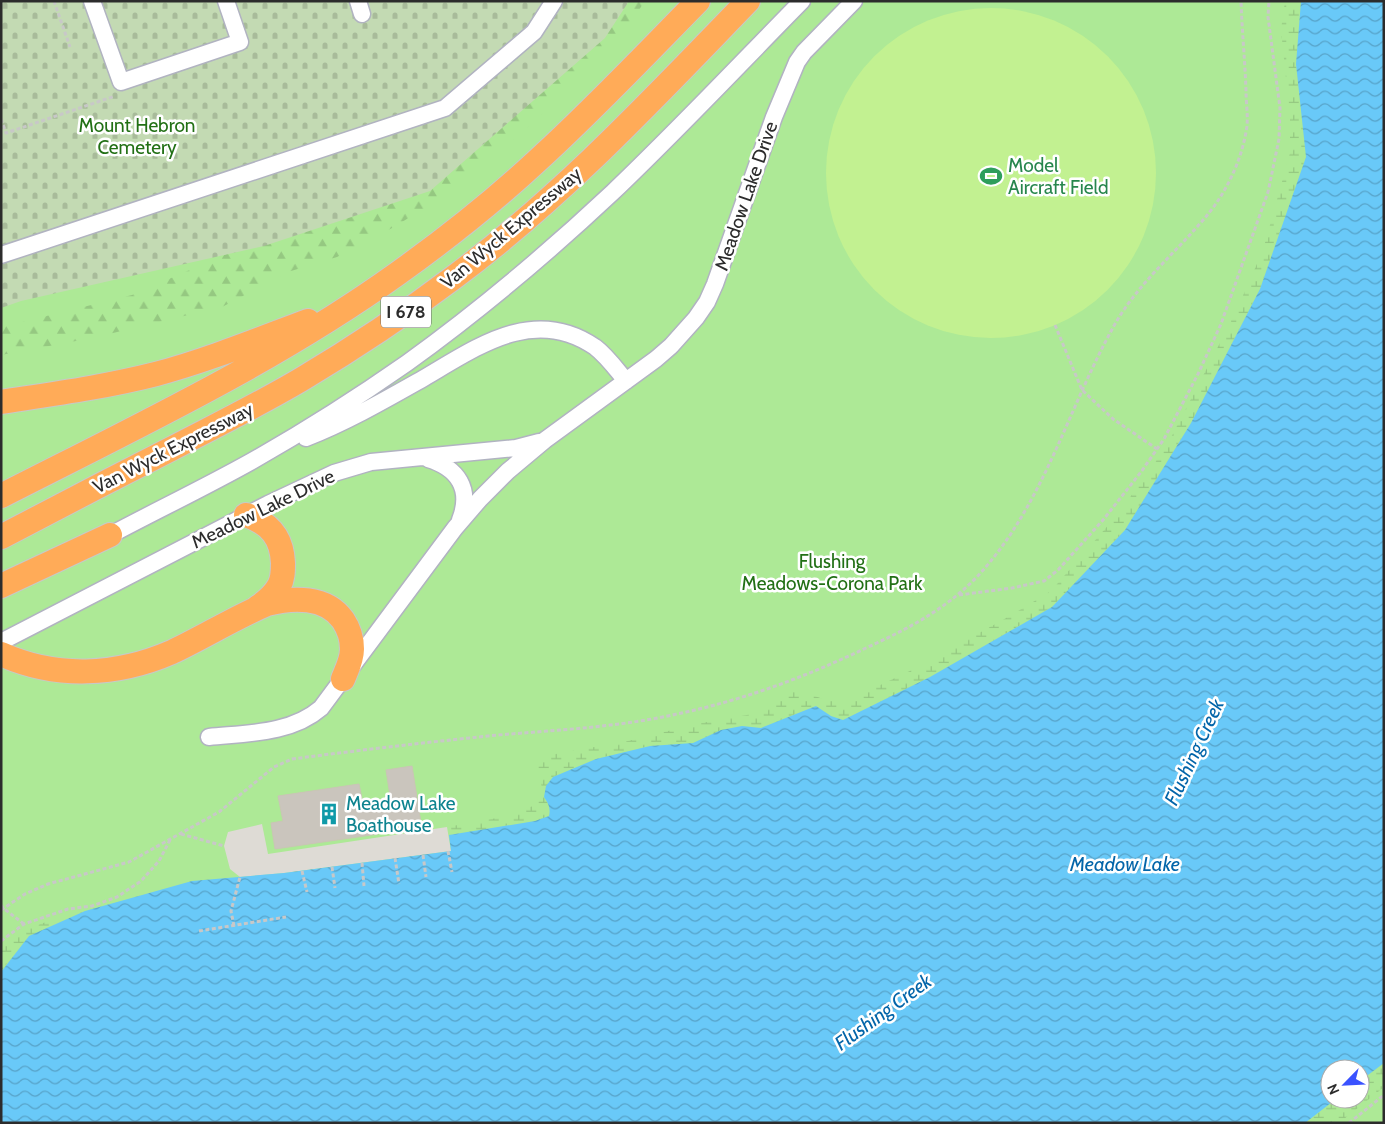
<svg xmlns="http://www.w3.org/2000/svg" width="1385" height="1124" font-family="Cabin,sans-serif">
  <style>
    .grass { fill: #ade996; fill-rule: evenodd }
    .forest { fill: url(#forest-firs) }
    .wetland { fill: url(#wetland-marsh) }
    .cemetery { fill: url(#cemetery-stones) }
    .pitch { fill: #c2f191 }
    .plaza { fill: #dedbd5 }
    .water { fill: url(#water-waves) }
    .building { fill: #cac5bd; stroke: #cac5b6 }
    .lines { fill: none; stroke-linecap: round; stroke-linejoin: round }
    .minor-casing { stroke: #b1b3c1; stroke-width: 19 }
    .highway-casing { stroke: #c8c8c8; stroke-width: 26 }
    .path { stroke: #c8c8c8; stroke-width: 3; stroke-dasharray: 4 2.5; stroke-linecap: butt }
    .minor { stroke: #fff; stroke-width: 16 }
    .highway { stroke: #ffab58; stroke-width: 24 }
    .labels { text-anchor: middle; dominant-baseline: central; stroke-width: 5; stroke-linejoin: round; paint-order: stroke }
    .shield { fill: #fff; stroke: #6b6b6b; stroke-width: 1 }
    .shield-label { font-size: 18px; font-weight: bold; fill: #2c2c2c }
    .park-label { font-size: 19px; fill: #227015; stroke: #fff }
    .leisure-label { font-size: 19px; fill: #27864d; stroke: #fff; text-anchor: start }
    .street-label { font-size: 19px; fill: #2c2c2c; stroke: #fff }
    .culture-label { font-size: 19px; fill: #0d838f; stroke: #fff; text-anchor: start }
    .water-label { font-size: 20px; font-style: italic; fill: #0365a9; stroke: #fff }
  </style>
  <defs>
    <pattern id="forest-firs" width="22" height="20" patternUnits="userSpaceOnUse" patternTransform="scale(1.25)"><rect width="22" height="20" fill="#ade996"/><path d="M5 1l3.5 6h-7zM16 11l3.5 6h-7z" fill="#95c881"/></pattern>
    <pattern id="wetland-marsh" width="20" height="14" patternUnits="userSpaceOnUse" patternTransform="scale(1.25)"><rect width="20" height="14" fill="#ade996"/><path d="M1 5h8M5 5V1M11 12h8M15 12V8" fill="none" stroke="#95c881"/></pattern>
    <pattern id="cemetery-stones" width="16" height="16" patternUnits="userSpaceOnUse" patternTransform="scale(1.25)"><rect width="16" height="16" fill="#c3dab3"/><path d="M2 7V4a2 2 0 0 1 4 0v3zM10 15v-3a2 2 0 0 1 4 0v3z" fill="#a8bb9a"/></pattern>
    <pattern id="water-waves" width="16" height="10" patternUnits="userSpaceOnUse" patternTransform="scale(1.25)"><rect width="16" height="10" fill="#69c9f8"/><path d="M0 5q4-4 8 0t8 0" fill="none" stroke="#57a3c9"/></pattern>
  </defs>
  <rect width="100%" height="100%" fill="#efe8dd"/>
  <path class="grass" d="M608 1H1384V1123H1V300ZM1330 1069H1360V1099H1330Z"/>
  <path class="forest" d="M614 1H645L628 26 552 105 472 177 448 194 392 228 337 257 291 271 222 307 92 338 1 355V323H18L132 295 254 242Z"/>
  <path class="wetland" d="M1285 1H1301L1296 64 1306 157 1260 289 1191 423 1125 530 1052 607 930 677 842 721 831 716 815 706 761 728 742 726 721 730 693 743 650 746 596 759 553 777 544 797C548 803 551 808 549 816L535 821 449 835 447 827 497 818 533 806 544 797 537 766 544 756 628 741 696 724 758 713 796 689 823 699 849 700 916 668 1008 617 1051 591 1118 514 1165 449 1235 314 1263 250 1290 153V117L1281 30Z
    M85 911 29 936 1 971V949L18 933 43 923Z
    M1384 1063V1087L1339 1123H1305L1336 1099H1360V1081Z"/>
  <path class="cemetery" d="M1 1H629L605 38 430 191 264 246 21 301 1 308Z"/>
  <path class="pitch" d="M826 173a165 165 0 1 1 330 0a165 165 0 1 1-330 0Z"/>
  <path class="plaza" d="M262 824 268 854 447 827 451 851 284 873 240 877 230 869 224 846 228 832Z"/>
  <path class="water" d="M1301 1H1384V1063L1360 1081V1069H1330V1099H1336L1305 1123H1V972L29 936 85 911 192 881 284 873 451 851 449 835 535 821 549 816C551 808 548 803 544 797L546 786 553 777 596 759 650 746 693 743 721 730 742 726 761 728 816 706 831 716 843 720 930 677 1052 607 1125 530 1191 423 1260 289 1306 157 1296 64Z"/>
  <path class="building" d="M412 766 421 823 378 830V834L275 849 271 823 283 821 278 796 359 784 364 808 391 802 386 770Z"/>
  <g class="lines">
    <g class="minor-casing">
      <path id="minor" d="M92 1 121 82 240 42 226 1
        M358 1 362 14
        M1 255 445 108 534 32 554 1
        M306 438C347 422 385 400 424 378 477 347 534 305 595 347 607 356 616 369 626 381
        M428 459C458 468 472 489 460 520
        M101 540C151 513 202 489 252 461 305 431 357 398 407 363 479 311 548 253 613 192 678 130 739 65 802 1
        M1 642 268 504 334 473 371 462 516 448 539 442
        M209 737C247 733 291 734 321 708L455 528 480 499 508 471 545 440 656 359 671 346 696 318 707 302 715 284 774 117 797 62 804 52 854 1"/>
    </g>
    <g class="highway-casing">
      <path id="highway" d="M1 402C53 394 105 387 156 374 208 360 257 340 308 321
        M1 496C136 427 274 362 397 274 446 239 494 201 538 160 594 109 645 55 698 1
        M246 515C270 523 282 538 283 563 283 571 283 579 279 586 274 595 267 601 258 607
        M1 537C58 507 114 478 171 449 215 426 260 404 302 379 354 348 405 314 453 278 562 197 654 98 748 1
        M1 586 110 535
        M1 654C56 679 117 676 172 652 204 637 234 618 267 604 293 597 326 596 343 620 349 629 352 639 352 649 352 660 347 669 343 679"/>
    </g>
    <path class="path" d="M54 1 70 47
      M1 119 6 133 115 96
      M1055 325 1082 390 1113 419 1157 449
      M959 595 1012 588 1044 581 1058 570 1103 520 1141 472 1164 439 1198 374 1221 324 1268 192 1279 139 1280 108 1268 17 1269 1
      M181 834 224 846
      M448 851 452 872
      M423 855 426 877
      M395 858 399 884
      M362 863 364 886
      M332 867 335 888
      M302 871 307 892
      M1 905 3 908 24 924
      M1 910 25 894 48 884 129 862 219 812 274 767 292 759C361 750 429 742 498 735 558 730 619 727 677 714 744 700 805 677 866 648 914 626 956 604 990 562 1047 493 1071 402 1115 324 1137 285 1175 253 1204 219 1227 192 1242 160 1247 126 1248 114 1246 102 1246 91 1245 61 1242 31 1241 1
      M234 926 231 911 240 877
      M199 931 286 917
      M1 941 24 924 68 909 92 906 117 897 141 881 159 861 170 840
      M1349 1123 1384 1095"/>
    <use href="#minor" class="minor"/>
    <use href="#highway" class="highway"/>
  </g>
  <defs>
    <g id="stadium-bare" transform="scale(1.725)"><path d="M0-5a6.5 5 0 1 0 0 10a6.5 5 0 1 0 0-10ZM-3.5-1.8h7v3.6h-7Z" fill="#2e9e5b" stroke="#fff" stroke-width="2.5" paint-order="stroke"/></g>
    <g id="building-bare" transform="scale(1.725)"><path d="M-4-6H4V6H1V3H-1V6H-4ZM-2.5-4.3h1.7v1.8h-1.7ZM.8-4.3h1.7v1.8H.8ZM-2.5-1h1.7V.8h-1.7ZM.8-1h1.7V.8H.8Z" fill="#0f9aa8" stroke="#fff" stroke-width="2.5" paint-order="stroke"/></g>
  </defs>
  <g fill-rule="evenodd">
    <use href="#stadium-bare" x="991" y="176"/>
    <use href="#building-bare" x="329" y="814"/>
  </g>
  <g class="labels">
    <rect class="shield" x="381" y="296.5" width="50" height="31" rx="4"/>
    <g class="shield-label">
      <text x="406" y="312">I 678</text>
    </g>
    <g class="park-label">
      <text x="137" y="125">Mount Hebron<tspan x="137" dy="22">Cemetery</tspan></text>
      <text x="832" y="561">Flushing<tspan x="832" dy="22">Meadows-Corona Park</tspan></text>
    </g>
    <g class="leisure-label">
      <text x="1008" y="165">Model<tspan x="1008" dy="22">Aircraft Field</tspan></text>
    </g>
    <g class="street-label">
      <text transform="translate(746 196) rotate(-71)">Meadow Lake Drive</text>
      <text transform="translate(511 228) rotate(-40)">Van Wyck Expressway</text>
      <text transform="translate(173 448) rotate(-27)">Van Wyck Expressway</text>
      <text transform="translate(263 509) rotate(-26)">Meadow Lake Drive</text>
    </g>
    <g class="culture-label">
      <text x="346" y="803">Meadow Lake<tspan x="346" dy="22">Boathouse</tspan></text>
    </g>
    <g class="water-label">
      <text transform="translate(1194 752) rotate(-65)">Flushing Creek</text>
      <text x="1125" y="864">Meadow Lake</text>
      <text transform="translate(883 1012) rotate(-36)">Flushing Creek</text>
    </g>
  </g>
  <rect width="1385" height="1124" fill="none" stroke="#2c2c2c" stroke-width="5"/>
  <g transform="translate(1345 1084) rotate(246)"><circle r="24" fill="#ffffff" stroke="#ababab"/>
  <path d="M0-4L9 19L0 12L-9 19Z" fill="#3a52ff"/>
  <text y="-8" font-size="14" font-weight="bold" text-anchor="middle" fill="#2c2c2c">N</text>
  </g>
</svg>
